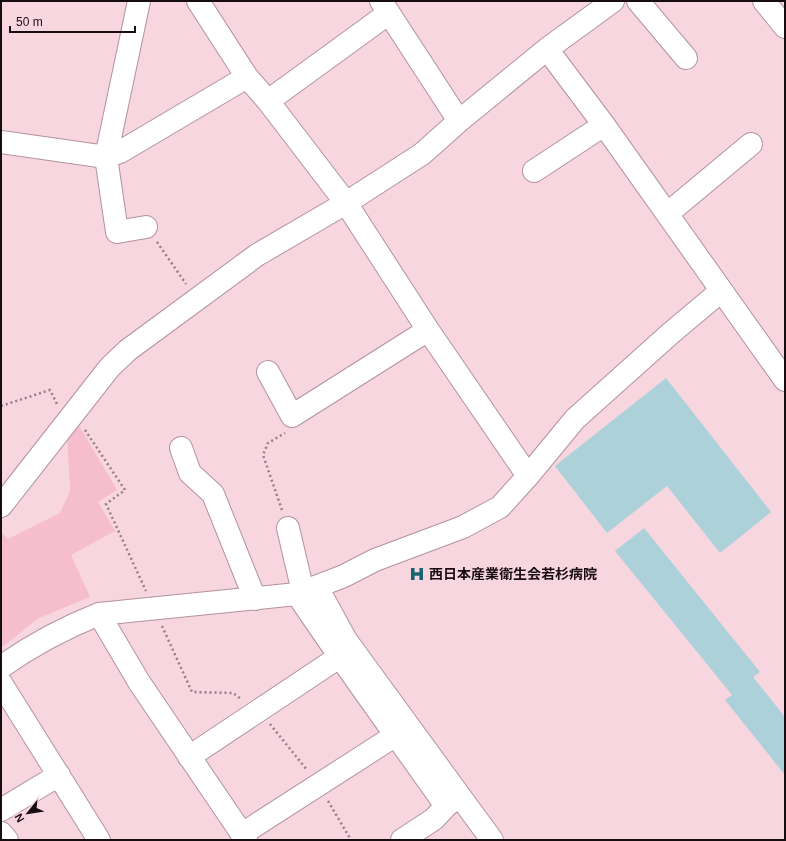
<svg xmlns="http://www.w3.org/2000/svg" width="786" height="841" font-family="Helvetica,'Noto Sans JP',sans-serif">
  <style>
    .green { fill: #f6bdce }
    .building { fill: #acd1d8 }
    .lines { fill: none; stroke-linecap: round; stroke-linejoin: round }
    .minor-casing { stroke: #b2929b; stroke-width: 24 }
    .path { stroke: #957d85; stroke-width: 2.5; stroke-dasharray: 2 3; stroke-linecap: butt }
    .minor { stroke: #fff; stroke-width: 22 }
    .labels { text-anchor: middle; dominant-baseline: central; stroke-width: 3; stroke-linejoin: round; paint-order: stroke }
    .poi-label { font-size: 14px; font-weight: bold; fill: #170c10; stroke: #f8d6e0; text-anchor: start }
  </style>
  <rect width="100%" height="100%" fill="#f8d6e0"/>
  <path class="green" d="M78 424 117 490 98 502 115 531 71 555 90 597 37 619 1 648V532L8 539 60 513 70 491 67 432Z"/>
  <path class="building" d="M666 378 771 512 720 553 667 486 607 533 555 466Z
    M644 528 760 672 753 677 785 717V775L725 700 732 695 615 551Z"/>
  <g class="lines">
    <g class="minor-casing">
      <path id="minor" d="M198 1 247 77 268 101 346 203 428 330 528 476
        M381 1 459 121
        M638 1 686 58
        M764 1 785 27
        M547 49 604 125 785 380
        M268 101 389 13
        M1 142 106 157 139 1
        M534 171 604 125
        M667 214 751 144
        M146 227 117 232 106 157 120 152 247 77
        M268 372 292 416 428 330
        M181 448 190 473 213 494 255 599
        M1 506 110 367 128 350 257 255 346 203 422 154 459 121 547 49 613 1
        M288 528 303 592
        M317 587 346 640 459 795
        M297 594C345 666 396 735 446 806
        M99 614 139 682 246 840
        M1 667C32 645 64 628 99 614L297 594 344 576 375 560 463 527 500 507 528 476 575 419 671 333 721 291
        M1 683 99 840
        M189 757 339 657
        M1 810 59 775
        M1 833 7 840
        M242 834 396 735
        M402 840 434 819 446 806 459 795 492 840"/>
    </g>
    <path class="path" d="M157 242 186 284
      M1 406 50 390 57 404
      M85 430 125 490 106 504 146 591
      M282 510 263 455 268 443 285 433
      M162 626 192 692 233 693 241 699
      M270 724 307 770
      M328 801 351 840"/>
    <use href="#minor" class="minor"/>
  </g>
  <defs>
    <g id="hospital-bare" transform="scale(1.2)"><path d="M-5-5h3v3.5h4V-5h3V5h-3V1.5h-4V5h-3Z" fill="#1a6470" stroke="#f8d6e0" stroke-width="2.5" paint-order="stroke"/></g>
  </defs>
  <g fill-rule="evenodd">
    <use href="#hospital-bare" x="417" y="574"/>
  </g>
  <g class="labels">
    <g class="poi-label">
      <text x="429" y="574">西日本産業衛生会若杉病院</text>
    </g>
  </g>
  <rect width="786" height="841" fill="none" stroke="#170c10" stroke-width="4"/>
  <g transform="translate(28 813) rotate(240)" stroke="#f8d6e0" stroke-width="3" paint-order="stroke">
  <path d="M0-3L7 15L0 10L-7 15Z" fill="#170c10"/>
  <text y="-6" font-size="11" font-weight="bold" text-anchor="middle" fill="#170c10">N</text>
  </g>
  <path d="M10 26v6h125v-6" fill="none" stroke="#170c10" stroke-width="2"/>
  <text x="16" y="26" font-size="12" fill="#170c10" stroke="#f8d6e0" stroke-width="3" paint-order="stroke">50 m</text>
</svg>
